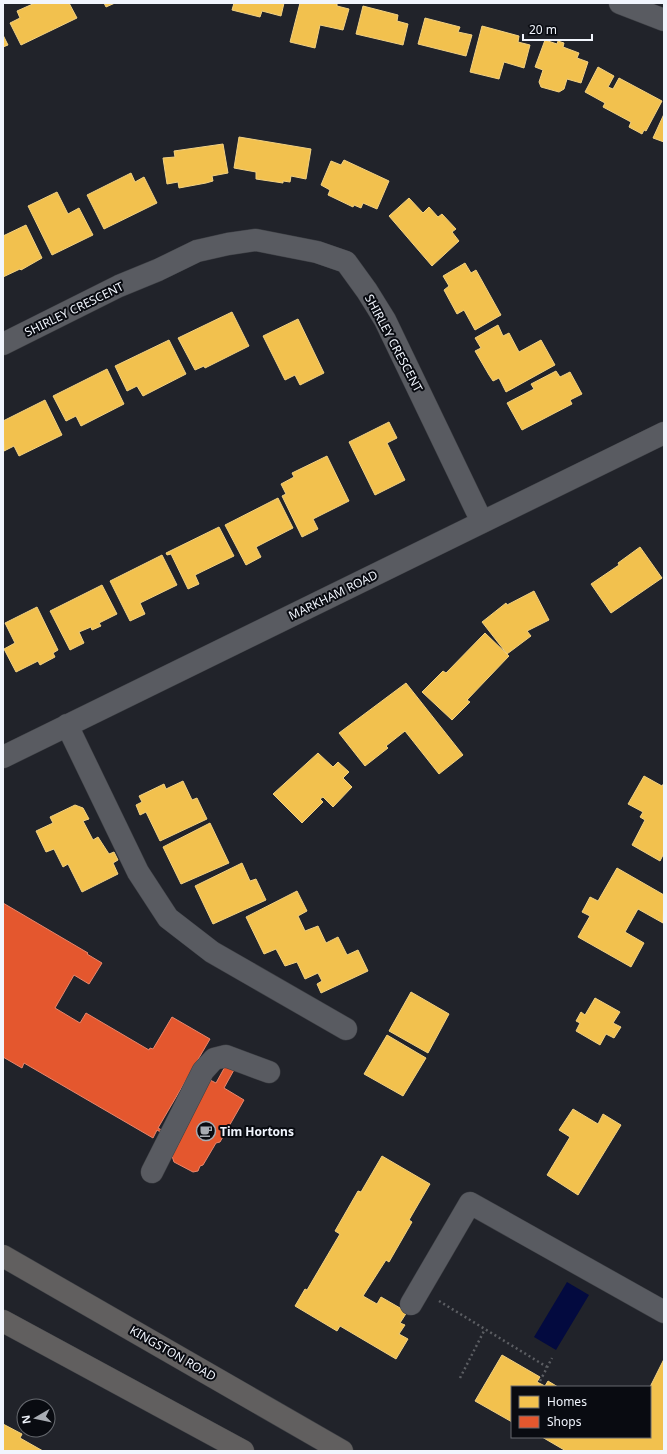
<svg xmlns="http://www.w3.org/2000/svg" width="667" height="1454" font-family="'Noto Sans',sans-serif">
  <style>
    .water { fill: #030a3f }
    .homes { fill: #f2c14e; stroke: #f2d182 }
    .shops { fill: #e4572e; stroke: #e8866c }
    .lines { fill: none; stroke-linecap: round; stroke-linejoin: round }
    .minor-casing { stroke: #3d3f44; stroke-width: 23 }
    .major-casing { stroke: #3d3f44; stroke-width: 23 }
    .path { stroke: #5c5e63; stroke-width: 2.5; stroke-dasharray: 2 3; stroke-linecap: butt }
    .minor { stroke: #595b61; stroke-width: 22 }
    .major { stroke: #615f5f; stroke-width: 22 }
    .labels { text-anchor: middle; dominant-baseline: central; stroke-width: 4; stroke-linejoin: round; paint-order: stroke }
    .street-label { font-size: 12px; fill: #f1f5fd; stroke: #090b11 }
    .poi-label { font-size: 12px; font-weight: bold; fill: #f1f5fd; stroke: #090b11; text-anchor: start }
  </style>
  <rect width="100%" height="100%" fill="#21232a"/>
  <path class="water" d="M567 1282 589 1295 556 1350 534 1337Z"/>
  <path class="homes" d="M35 3H69L77 18 21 45 10 23 20 18 17 11Z
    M104 3H115L106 7Z
    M234 3H284L281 16 262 11 260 17 232 10Z
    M300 3H337V6L349 9 343 30 320 25 315 48 290 42Z
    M363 6 398 15 397 21 408 24 403 45 356 34Z
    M425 18 460 27 458 32 472 35 466 56 418 44Z
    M482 26 519 36 518 42 530 45 524 68 504 62 499 79 470 72Z
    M3 35 8 45 3 47Z
    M545 40 557 44 558 41 564 43 563 47 579 53 577 58 588 62 581 83 567 79 564 89 559 92 541 87 539 82 543 70 535 67Z
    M598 67 614 76 608 87 613 89 619 78 662 101 646 131 644 130 642 134 629 127 631 122 603 107 605 103 585 92Z
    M664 114V142L653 138Z
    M239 137 311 149 306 179 291 176 290 182 283 181V183L256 179V172L234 168Z
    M223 144 228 173 212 176 213 181 206 183 179 188 178 182 167 184 163 158 175 157 174 151Z
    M344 160 389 181 377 209 363 203 361 208 354 205 353 207 328 195 330 190 321 185 331 161 341 165Z
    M131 173 135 182 144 177 157 203 104 229 87 195Z
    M57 192 68 214 79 208 93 235 52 255 28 206Z
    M409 198 423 213 429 207 438 217 442 214 456 229 452 232 459 241 432 266 389 216Z
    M26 225 42 258 21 270 20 269 3 277V236Z
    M465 263 471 273 476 270 501 315 475 330 464 310 457 314 444 290 449 286 443 276Z
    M232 312 249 346 205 368 204 366 195 370 178 338Z
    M298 319 324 373 300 385 295 375 285 380 263 336Z
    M498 325 503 336 509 333 519 352 541 340 555 365 506 392 499 378 493 381 489 375 475 351 481 348 475 338Z
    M169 340 186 374 143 396 137 386 127 391 115 366Z
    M107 369 124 404 81 426 76 416 66 421 53 396Z
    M556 371 560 377 570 372 582 394 570 400 572 404 522 430 507 403 534 389 531 384Z
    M45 400 62 435 19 456 14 446 4 451 3 421Z
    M389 422 397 438 387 443 405 480 375 495 349 442Z
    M327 456 349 501 313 519 318 529 302 537 282 496 286 494 281 484 294 477 292 473Z
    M278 498 293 528 256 547 261 557 246 565 225 525Z
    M219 527 234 556 195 575 199 584 188 589 171 554 167 555 166 553Z
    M640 547 662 578 611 613 591 584 619 565 618 563Z
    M162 555 177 585 140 603 145 614 130 621 110 581Z
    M102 585 117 614 99 623 101 626 92 630 91 627 79 632 84 643 70 650 50 611Z
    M534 591 549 620 527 631 531 636 507 654 482 622 506 603 507 605Z
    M37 607 58 650 53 653 55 657 40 665 38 661 16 672 4 649 15 643 5 623Z
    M485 633 509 656 467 700 470 702 452 720 422 692 443 671 446 673Z
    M406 683 463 755 439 774 405 731 386 746 388 748 365 766 339 733Z
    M318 753 333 767 338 762 349 772 343 778 352 787 333 807 323 797 320 799 323 802 302 823 273 794Z
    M644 776 662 786 664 783V853L660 861 632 845 645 820 640 817 643 812 628 804Z
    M183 781 192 800 197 798 207 819 160 841 146 812 140 815 136 805 142 802 139 796 164 784 166 789Z
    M75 805 83 808 89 819 83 821 93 840 98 837 109 854 114 852 118 860 113 863 118 874 82 892 68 864 63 867 54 849 46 852 36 831 53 823 50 817Z
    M210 823 229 863 181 884 163 847Z
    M242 863 250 881 256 879 266 900 213 924 195 886Z
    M617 868 664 895 663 923 638 909 625 932 644 943 631 967 578 937 590 916 582 912 590 897 598 901Z
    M297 891 307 911 298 916 305 931 318 926 326 943 338 937 347 955 358 950 368 971 321 993 317 984 322 981 318 973 305 979 297 962 285 966 276 949 264 954 246 917Z
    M411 992 449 1014 428 1053 389 1031Z
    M595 998 620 1012 613 1023 621 1027 614 1038 606 1034 600 1045 576 1031 580 1023 576 1021 581 1012 585 1015Z
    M387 1035 426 1058 403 1096 364 1074Z
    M573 1109 598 1124 603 1114 621 1125 578 1195 547 1175 570 1137 559 1130Z
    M382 1156 430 1184 409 1220 412 1222 389 1262 386 1260 363 1296 377 1304 381 1297 407 1312 400 1323 405 1325 399 1334 408 1339 396 1359 340 1326 337 1331 295 1306 305 1289 307 1290 340 1234 335 1231 358 1191 361 1192Z
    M502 1355 540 1377 537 1382 545 1386 548 1381 558 1387H512V1422L475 1401Z
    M664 1359V1451H566L542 1437H650V1387Z
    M3 1424 22 1434 20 1438 43 1451H3Z"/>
  <path class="shops" d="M3 903 88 953 87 954 102 963 89 984 74 975 55 1008 80 1023 86 1013 149 1050 150 1048 153 1049 172 1017 210 1039 158 1128 176 1138 210 1080 216 1083 227 1063 235 1068 224 1088 244 1100 220 1142 216 1143 203 1165 200 1166 198 1171 193 1172 174 1162 172 1156 179 1143 157 1130 153 1138 24 1063 22 1068 3 1057Z"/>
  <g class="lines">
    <g class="minor-casing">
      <path id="minor" d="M620 3 664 20
        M3 344 119 286 158 270 197 251 228 244 256 240 317 252 346 262 367 291 385 320 482 522
        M67 725 138 872 168 918 212 952 346 1029
        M3 757 664 433
        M152 1172 203 1071 214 1059 226 1056 269 1072
        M411 1304 470 1203 664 1312"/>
    </g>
    <g class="major-casing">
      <path id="major" d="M3 1256 342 1451
        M3 1321 243 1451"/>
    </g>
    <path class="path" d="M439 1301 547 1367
      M460 1378 485 1329
      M540 1381 552 1358"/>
    <use href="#minor" class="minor"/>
    <use href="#major" class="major"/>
  </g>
  <defs>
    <g id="cafe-ring" transform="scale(1)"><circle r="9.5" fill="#090b11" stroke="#a8acb3" stroke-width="1.5"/><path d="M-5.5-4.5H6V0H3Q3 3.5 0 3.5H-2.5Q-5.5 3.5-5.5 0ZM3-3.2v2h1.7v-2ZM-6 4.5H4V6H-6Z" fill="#a8acb3"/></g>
  </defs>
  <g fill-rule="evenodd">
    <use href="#cafe-ring" x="206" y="1131"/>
  </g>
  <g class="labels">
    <g class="street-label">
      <text transform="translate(74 309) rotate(-26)">SHIRLEY CRESCENT</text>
      <text transform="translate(394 343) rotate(62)">SHIRLEY CRESCENT</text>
      <text transform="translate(333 595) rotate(-26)">MARKHAM ROAD</text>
      <text transform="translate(173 1353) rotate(30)">KINGSTON ROAD</text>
    </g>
    <g class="poi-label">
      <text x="220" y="1131">Tim Hortons</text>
    </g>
  </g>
  <rect width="667" height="1454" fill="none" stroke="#f1f5fd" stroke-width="8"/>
  <rect x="511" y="1386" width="140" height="52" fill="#090b11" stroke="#66696f"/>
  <rect x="519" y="1396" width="20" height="12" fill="#f2c14e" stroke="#66696f"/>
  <text x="547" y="1406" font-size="12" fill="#f1f5fd">Homes</text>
  <rect x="519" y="1416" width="20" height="12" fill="#e4572e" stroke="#66696f"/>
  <text x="547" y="1426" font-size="12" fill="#f1f5fd">Shops</text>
  <g transform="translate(36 1418) rotate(261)"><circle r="19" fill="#090b11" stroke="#66696f"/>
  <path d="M0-3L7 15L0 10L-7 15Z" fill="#a8acb3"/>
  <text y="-6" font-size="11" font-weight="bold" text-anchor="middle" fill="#f1f5fd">N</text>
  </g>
  <path d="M523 34v6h69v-6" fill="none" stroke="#f1f5fd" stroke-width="2"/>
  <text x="529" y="34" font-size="12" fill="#f1f5fd" stroke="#090b11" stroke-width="3" paint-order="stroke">20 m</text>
</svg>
